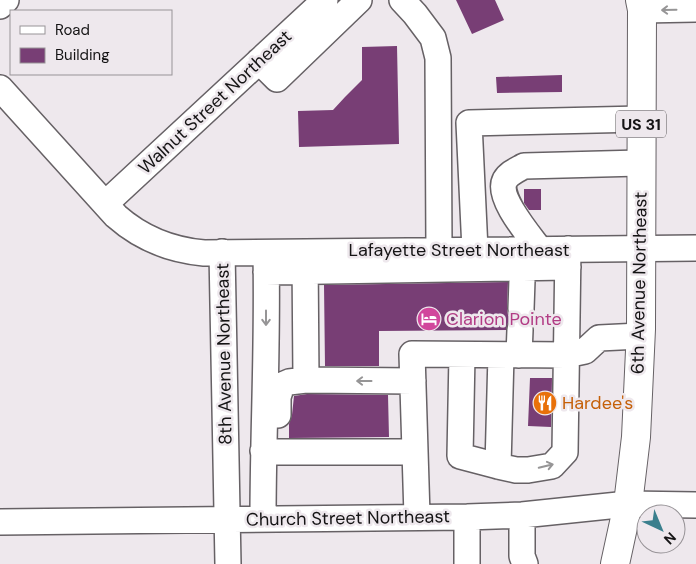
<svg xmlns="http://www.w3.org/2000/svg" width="696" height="564" font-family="'DM Sans',sans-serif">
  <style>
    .building { fill: #783e75 }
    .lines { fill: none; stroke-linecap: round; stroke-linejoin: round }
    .minor-casing { stroke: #666165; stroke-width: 28 }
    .major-casing { stroke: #666165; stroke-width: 30 }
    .minor { stroke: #fff; stroke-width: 25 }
    .major { stroke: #fff; stroke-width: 28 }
    .oneway { stroke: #969596 }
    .labels { text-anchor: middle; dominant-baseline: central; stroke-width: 5; stroke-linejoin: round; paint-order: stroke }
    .shield { fill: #eee8ed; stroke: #565456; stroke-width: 1 }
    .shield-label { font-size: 16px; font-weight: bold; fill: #151415 }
    .street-label { font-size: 18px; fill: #151415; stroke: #eee8ed }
    .hotel-label { font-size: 18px; fill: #b23c85; stroke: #eee8ed; text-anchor: start }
    .food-label { font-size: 18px; fill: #c56008; stroke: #eee8ed; text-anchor: start }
  </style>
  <rect width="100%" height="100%" fill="#eee8ed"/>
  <path class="building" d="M456 0H495L504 20 472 34Z
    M397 46 399 144 299 147 298 111 333 110 345 97 362 80V47Z
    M562 75V92L497 93 496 77Z
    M524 189H541V210H529L524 203Z
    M508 282 507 309 508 315 511 319 508 323 506 330 379 331V366H325L324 285Z
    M530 378H552L551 427 528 426Z
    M307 394 388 395 389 437 289 438V424L292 415 294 396Z"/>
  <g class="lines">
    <g class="minor-casing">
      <path id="minor" d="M402 0 415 14 433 38 438 58 439 250
        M0 6 6 0
        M642 10 696 9
        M259 61 277 79 359 0
        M0 88 116 216C142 239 170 250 204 253L696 248
        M105 204 325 0
        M475 250 469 123 641 119
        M540 250C530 236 496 197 505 180 509 173 517 170 524 166L640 163
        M222 252 228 564
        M305 256 306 380
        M266 272 568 267
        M521 309 523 251
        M462 355 460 456 498 466 516 470H528L552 466 565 452 568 249
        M519 355 520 330
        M278 415V397L282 385 289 382 306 380 413 381
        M263 451 277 452H415
        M498 466 501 355
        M522 515V556L525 564
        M417 516 412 354 566 355 585 351 599 338 640 336
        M263 519C263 432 268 344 266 256
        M0 522 467 517 522 515 628 504 696 505
        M467 564V517"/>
    </g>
    <g class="major-casing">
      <path id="major" d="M615 564 628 504 636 437 641 329 642 10 640 0"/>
    </g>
    <use href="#minor" class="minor"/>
    <use href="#major" class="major"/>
  </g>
  <defs><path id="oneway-shaft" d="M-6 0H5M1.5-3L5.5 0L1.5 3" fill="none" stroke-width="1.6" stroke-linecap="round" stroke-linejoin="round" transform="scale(1.25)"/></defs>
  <g class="oneway">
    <use href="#oneway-shaft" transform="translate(669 10) rotate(179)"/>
    <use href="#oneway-shaft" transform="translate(266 318) rotate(90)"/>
    <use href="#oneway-shaft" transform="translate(364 381) rotate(-180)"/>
    <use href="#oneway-shaft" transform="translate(546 466) rotate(-14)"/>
  </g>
  <defs>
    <g id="hotel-disc" transform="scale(1.25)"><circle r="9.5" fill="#d1479c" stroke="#eee8ed"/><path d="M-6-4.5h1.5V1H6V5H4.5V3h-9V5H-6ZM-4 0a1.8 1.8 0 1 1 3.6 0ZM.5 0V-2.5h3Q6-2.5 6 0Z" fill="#fff"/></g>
    <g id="restaurant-disc" transform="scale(1.25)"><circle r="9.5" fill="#e8710a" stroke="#eee8ed"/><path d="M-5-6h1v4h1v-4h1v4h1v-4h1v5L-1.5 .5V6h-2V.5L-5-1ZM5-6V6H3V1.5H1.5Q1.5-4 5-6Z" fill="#fff"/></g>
  </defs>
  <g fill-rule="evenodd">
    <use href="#hotel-disc" x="429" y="319"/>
    <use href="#restaurant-disc" x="545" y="403"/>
  </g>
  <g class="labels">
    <rect class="shield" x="616" y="110.5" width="50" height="27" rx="4"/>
    <g class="shield-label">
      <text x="641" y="124">US 31</text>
    </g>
    <g class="street-label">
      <text transform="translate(215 102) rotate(-43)">Walnut Street Northeast</text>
      <text x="459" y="250">Lafayette Street Northeast</text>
      <text transform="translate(639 283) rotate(-89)">6th Avenue Northeast</text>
      <text transform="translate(224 354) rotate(-91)">8th Avenue Northeast</text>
      <text transform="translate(348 518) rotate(-1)">Church Street Northeast</text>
    </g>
    <g class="hotel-label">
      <text x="446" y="319">Clarion Pointe</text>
    </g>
    <g class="food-label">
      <text x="562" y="403">Hardee's</text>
    </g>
  </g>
  <rect x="10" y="10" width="162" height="65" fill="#eee8ed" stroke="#979397"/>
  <rect x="20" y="26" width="25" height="8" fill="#ffffff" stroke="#979397"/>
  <text x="55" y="35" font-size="15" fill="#151415">Road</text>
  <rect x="20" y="48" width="25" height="15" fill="#783e75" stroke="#979397"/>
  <text x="55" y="60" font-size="15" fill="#151415">Building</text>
  <g transform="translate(661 529) rotate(136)"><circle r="24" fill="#eee8ed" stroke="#979397"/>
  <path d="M0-4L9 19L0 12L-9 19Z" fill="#3a7f8d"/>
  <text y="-8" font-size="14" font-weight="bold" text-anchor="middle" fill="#151415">N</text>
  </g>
</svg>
